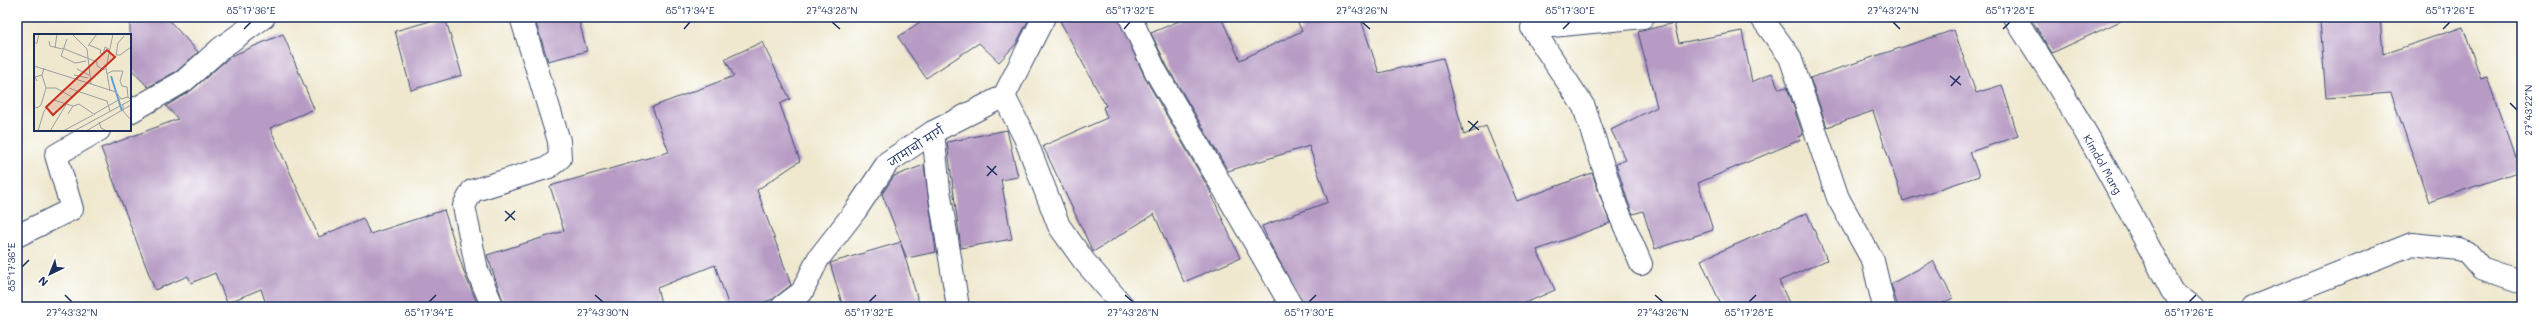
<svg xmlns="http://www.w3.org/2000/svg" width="2539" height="324" font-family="Mali,'Playpen Sans Deva',sans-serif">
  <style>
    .building { fill: #b79bc4 }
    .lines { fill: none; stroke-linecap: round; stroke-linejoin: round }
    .minor-casing { stroke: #3b4b6f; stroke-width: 24 }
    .minor { stroke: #fff; stroke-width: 22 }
    .ticks { fill: none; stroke: #1b2f5e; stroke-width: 1.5 }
    .labels { text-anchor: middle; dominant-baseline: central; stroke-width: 3.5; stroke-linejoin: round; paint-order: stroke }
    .street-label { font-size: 11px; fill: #1b2f5e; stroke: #fff }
    .inset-river { fill: none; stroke: #62a0d4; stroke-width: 2 }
    .inset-road { fill: none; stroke: #9a9ea2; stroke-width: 1 }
    .view { fill: #c8321e; fill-opacity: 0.15; stroke: #c8321e; stroke-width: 2 }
    .inset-edge { fill: none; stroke: #1b2f5e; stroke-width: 2 }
    .neatline { fill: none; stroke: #1b2f5e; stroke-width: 1.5 }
    .ticks-label { font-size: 10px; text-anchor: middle; fill: #1b2f5e }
  </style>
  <rect width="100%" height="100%" fill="#fff"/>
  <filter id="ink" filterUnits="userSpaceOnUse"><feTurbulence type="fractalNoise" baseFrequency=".025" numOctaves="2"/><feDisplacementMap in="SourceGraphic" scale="8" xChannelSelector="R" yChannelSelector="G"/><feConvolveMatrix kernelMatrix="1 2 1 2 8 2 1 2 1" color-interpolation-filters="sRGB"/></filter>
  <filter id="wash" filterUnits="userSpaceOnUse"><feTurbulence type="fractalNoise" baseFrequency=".012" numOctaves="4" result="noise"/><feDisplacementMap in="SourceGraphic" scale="16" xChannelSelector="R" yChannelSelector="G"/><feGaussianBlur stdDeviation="0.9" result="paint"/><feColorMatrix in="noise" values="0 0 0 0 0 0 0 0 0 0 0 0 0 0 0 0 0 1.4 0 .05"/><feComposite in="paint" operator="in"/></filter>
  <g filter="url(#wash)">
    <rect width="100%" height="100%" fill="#efe8cf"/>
    <g id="blocks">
      <path class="building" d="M130 17H166L198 52 177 71 148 87 130 68Z
        M445 17 462 75 411 90 395 31Z
        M534 17H578L587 51 548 61Z
        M927 17H1030L1016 44 999 62 979 43 926 78 898 37Z
        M1058 17H1118L1145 78 1209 189 1240 258 1184 282 1154 214 1093 252 1043 146 1107 118 1103 107 1106 106Z
        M1188 17H1221L1240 60 1302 31 1295 17H1360L1379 73 1443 58 1464 135 1486 126 1517 201 1592 173 1610 223 1537 250 1555 290 1516 307H1304L1268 240 1262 226 1328 202 1309 146 1228 171 1167 66 1151 33Z
        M2030 17H2129L2052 53Z
        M2380 17 2383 54 2463 27 2481 79 2487 77 2520 171 2429 202 2391 93 2326 98 2320 21Z
        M1674 23 1679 43 1742 31 1752 82 1772 73 1779 89 1787 87 1803 135 1799 137 1800 140 1698 183 1713 230 1655 249 1643 211 1633 214 1628 202 1616 164 1626 160 1611 130 1657 107 1638 32Z
        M1954 30 1976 93 2002 85 2018 136 1970 152 1979 176 1903 201 1873 111 1827 127 1810 78Z
        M283 34 314 109 270 128 319 237 363 218 370 234 444 210 465 275 479 307H267L261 289 227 303 215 273 191 283 188 276 155 290 101 148 178 119 166 106 192 90 231 56Z
        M762 42 790 99 780 104 800 161 757 190 791 285 773 299 750 307H729L715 265 657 288 662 307H505L487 255 564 231 550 186 669 152 652 107 734 76 725 59Z
        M1007 130 1018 177 1001 180 1012 239 961 248 947 142Z
        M924 165 936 252 907 258 901 244 920 307H843L830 263 901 242 882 194 894 176Z
        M1807 213 1827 260 1779 281 1791 307H1722L1701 260Z
        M1933 261 1953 298 1935 307H1898L1891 284Z"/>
    </g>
  </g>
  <g filter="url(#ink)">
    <use href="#blocks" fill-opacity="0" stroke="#3b4b6f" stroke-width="1"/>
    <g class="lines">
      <g class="minor-casing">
        <g id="minor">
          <path d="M1130 17 1156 72 1292 307"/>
          <path d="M1761 17 1790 57 1838 198 1873 261 1884 307"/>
          <path id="s1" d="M2014 17C2073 105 2123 197 2172 291L2193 307"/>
          <path d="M1004 96 1025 138 1059 226 1084 261 1124 307"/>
          <path d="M130 112 184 81 221 48 264 17"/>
          <path d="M933 132 939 190 958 307"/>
          <path d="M17 236 72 209 56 155 99 130"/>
          <path d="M1641 264 1616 206 1584 107 1532 28 1643 17"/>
          <path d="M493 307 477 270 464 206 472 191 549 167 560 158 559 141 521 17"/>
          <path d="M782 307 802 292 818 259 856 210 888 162 933 132 1004 96 1044 17"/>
          <path d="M2253 307 2412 244 2459 249 2467 252 2481 268 2522 282"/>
        </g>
      </g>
      <use href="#minor" class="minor"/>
    </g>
  </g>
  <path class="ticks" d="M832 22 840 29M1362 22 1370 29M1893 22 1900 29M244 29 251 22M684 29 690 22M1124 29 1130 22M1563 29 1570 22M2003 29 2010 22M2443 29 2450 22M1950 76 1961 85M1951 86 1960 76M2510 103 2517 110M1468 121 1479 130M1469 131 1478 121M987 166 997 175M987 176 996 166M505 211 515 220M505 221 515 211M22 267 29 260M65 295 72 302M595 295 603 302M1125 295 1133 302M1655 295 1663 302M429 302 436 295M869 302 876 295M1309 302 1316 295M1749 302 1756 295M2189 302 2196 295"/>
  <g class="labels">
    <g class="street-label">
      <text transform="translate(916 146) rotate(-33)">जामाचो मार्ग</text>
      <text stroke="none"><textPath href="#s1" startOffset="172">Kimdol Marg</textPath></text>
    </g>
  </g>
  <g transform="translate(34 34)">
    <rect width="97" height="97" fill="#efe8cf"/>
    <path class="inset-river" d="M77 42 88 77"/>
    <path class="inset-road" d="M38 0 53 15 57 50 82 58 87 65 94 63 97 66M90 2 84 9 82 21H86L97 13M33 5 27 22 41 29 52 27M15 7 16 12 28 15M0 9H3L5 0M55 11 67 16 66 19 69 20 71 13 75 15M54 12 63 0M21 14 23 0M28 14 63 28V32L70 36 72 34M0 32 57 50M43 35 55 41M73 40 78 37H89L86 47 88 52 93 53 94 63M8 41 12 54M40 41 54 44M3 47 1 43 8 41 10 34M43 57 73 67 76 77M76 57 72 34 79 0M89 70V77L97 86M0 72 3 74 7 71 12 54H22L38 63 43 57 35 54M39 72 45 70 61 81M60 80 86 65M65 88 67 94 73 97M4 97 10 77 20 66 39 72 34 80M16 97 33 69M29 97 59 81M40 97 97 66M52 97 97 71"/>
    <path class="view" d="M73 16 81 23 19 81 12 73Z"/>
    <rect width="97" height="97" class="inset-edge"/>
  </g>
  <rect width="2539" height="324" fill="none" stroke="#fff" stroke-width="44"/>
  <g transform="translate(50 274) rotate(223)" stroke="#ffffff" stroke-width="3" paint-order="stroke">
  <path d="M0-3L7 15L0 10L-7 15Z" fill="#1b2f5e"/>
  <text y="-6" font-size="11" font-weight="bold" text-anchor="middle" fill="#1b2f5e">N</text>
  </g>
  <rect x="22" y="22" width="2495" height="280" class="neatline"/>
  <g class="ticks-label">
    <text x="251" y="14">85°17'36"E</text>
    <text x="690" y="14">85°17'34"E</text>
    <text x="832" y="14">27°43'28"N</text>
    <text x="1130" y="14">85°17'32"E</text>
    <text x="1362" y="14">27°43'26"N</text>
    <text x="1570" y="14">85°17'30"E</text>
    <text x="1893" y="14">27°43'24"N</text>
    <text x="2010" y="14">85°17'28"E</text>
    <text x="2450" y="14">85°17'26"E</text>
    <text transform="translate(2528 110) rotate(-90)" y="4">27°43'22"N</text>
    <text transform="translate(11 267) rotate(-90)" y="4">85°17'36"E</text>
    <text x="72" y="316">27°43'32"N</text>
    <text x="429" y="316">85°17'34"E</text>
    <text x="603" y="316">27°43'30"N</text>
    <text x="869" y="316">85°17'32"E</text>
    <text x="1133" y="316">27°43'28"N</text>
    <text x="1309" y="316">85°17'30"E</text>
    <text x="1663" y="316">27°43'26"N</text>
    <text x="1749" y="316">85°17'28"E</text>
    <text x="2189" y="316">85°17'26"E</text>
  </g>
</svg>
